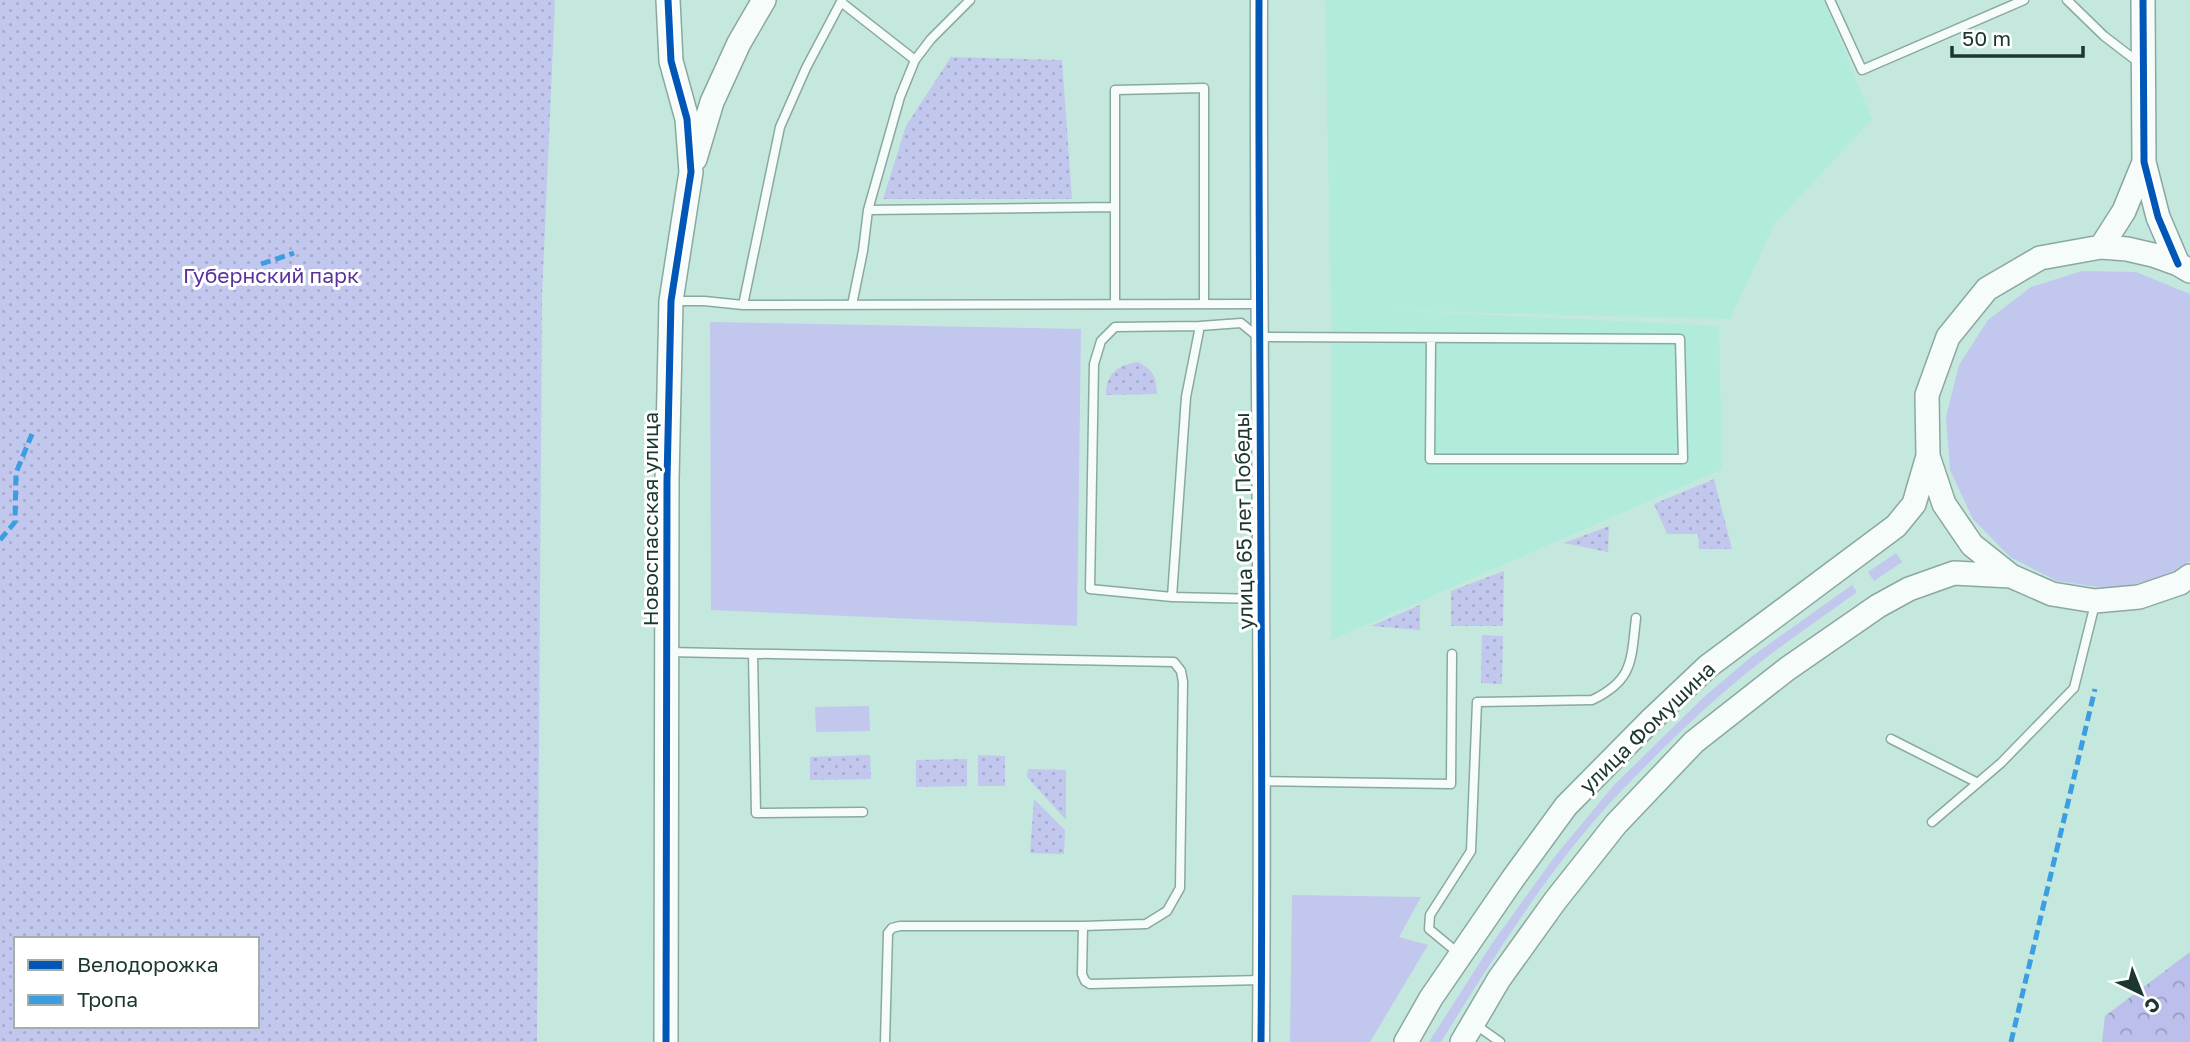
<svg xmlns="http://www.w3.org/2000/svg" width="2190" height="1042" font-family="'Golos Text',sans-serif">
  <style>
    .built { fill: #b1ebdb }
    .grass { fill: #c2c7ed }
    .forest { fill: url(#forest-crowns) }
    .park { fill: url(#park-dots); fill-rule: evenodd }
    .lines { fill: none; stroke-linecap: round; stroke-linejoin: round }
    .lane-casing { stroke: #8ba8a0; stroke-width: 11 }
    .street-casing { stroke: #8ba8a0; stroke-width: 19 }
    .secondary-casing { stroke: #8ba8a0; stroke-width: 26 }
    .lane { stroke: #f6fcfa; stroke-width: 8 }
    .street { stroke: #f6fcfa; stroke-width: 16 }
    .secondary { stroke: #f6fcfa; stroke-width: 23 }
    .quiet { stroke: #3c9ee1; stroke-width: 5; stroke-dasharray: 10 5; stroke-linecap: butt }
    .cycleway-casing { stroke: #fff; stroke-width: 11 }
    .cycleway { stroke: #0057b8; stroke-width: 7 }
    .labels { text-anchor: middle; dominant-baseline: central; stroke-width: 6; stroke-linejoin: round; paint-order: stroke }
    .park-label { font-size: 21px; fill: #593399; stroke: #fff }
    .street-label { font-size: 21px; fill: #1c3730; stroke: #fff }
  </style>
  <defs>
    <pattern id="forest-crowns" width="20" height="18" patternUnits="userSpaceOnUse" patternTransform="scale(1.75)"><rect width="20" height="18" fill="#bcbfeb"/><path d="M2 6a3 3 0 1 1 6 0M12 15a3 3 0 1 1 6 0" fill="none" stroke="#989cbf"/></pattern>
    <pattern id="park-dots" width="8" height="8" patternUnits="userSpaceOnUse" patternTransform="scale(1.75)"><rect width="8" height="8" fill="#c2c7ed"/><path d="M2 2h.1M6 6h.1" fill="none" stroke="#a6accc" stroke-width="1.8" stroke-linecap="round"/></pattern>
  </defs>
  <rect width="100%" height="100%" fill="#c4e8de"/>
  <path class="built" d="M1325 0H1824L1872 119 1775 223 1730 319 1382 310 1719 326 1722 469 1331 640V309Z"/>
  <path class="grass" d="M2082 271 2136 272 2190 294V561L2163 578 2111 589 2057 581 2010 557 1973 519 1950 470 1946 417 1959 365 1988 320 2031 287Z
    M710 322 1081 329 1077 626 711 610Z
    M1896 553 1902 562 1874 581 1868 572Z
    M1852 585 1857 592C1824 616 1790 639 1758 664 1709 702 1664 747 1621 791 1550 866 1495 955 1441 1042H1429L1491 945 1556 855 1614 785 1705 696 1751 657Z
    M869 706 870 731 816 732 815 707Z
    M1292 895 1421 897 1399 937 1428 945 1370 1042H1290Z"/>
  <path class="forest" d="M2190 952V1042H2102L2105 1016Z"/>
  <path class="park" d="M0 0H555L542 296 537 1042H0ZM16 939H257V1026H16Z
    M951 57 1062 60 1072 199H883L906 126Z
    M1138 362C1154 370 1156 377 1157 394L1106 395C1106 373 1118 365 1138 362Z
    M1714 479 1732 549H1699L1698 534H1667L1654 504Z
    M1609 526 1608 552 1564 543Z
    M1504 571 1503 626H1451V591Z
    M1420 605V630L1371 626Z
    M1482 635 1503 636 1502 684 1481 683Z
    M870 755 871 779 810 780V757Z
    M978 755 1005 756V786H978Z
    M967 759V786L916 787V760Z
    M1028 769 1066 770V820L1027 777Z
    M1034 799 1065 830 1064 854 1030 853Z"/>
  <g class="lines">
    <g class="lane-casing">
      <path id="lane" d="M1830 0 1862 70 2024 0
        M2067 0 2104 36 2138 62
        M841 2 915 60
        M868 210 1115 207
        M674 301H704L743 305 1258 304
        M1115 303V90L1204 88V303
        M743 305 780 127 806 68 842 0
        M852 305 863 251 868 210 900 97 915 60 931 39 970 0
        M1172 597 1090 589 1094 364 1101 341 1115 327 1200 326
        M1261 599 1172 597 1186 397 1200 326 1241 323 1258 337 1680 339 1683 459H1430L1431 338
        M668 652 1174 662 1181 671 1183 682 1180 888 1167 911 1146 924 1083 926 1082 974 1085 981 1090 984 1261 980
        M758 654H753L756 813 863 812
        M1891 739 1978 783
        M1260 781 1451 784 1452 654
        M1932 822 2001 763 2074 688 2095 604
        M1458 953 1429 929 1430 915 1471 851 1477 702 1592 700C1634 680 1631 660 1636 618
        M1476 1025 1500 1042
        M885 1042 888 933 892 928 900 926H1083"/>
    </g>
    <g class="street-casing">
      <path id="street" d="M1259 0C1258 347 1264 695 1261 1042"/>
    </g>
    <g class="secondary-casing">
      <path id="secondary" d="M2143 0 2144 162 2158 217 2178 264
        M695 159 712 102 739 43 764 0
        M2101 247 2124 211 2144 162
        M2190 271 2178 264 2153 255 2127 249 2101 247 2040 258 1987 289 1948 337 1927 395 1928 456 1944 504 1972 545 2011 576 2052 594 2095 601 2139 597 2180 583 2190 576
        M666 1042 667 480 671 301 691 172 687 119 671 61 668 0
        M1406 1042 1431 998 1512 880 1566 806 1652 719 1707 667 1896 526 1914 504 1928 456
        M1462 1042 1499 979 1555 901 1616 824 1694 742 1787 669 1878 606 1909 589 1954 573 2011 576"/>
    </g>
    <use href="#lane" class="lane"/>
    <use href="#street" class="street"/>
    <use href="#secondary" class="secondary"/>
    <path class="quiet" d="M261 264 294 253
      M0 540 15 522 16 473 32 434
      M2011 1042 2095 689"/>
    <g class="cycleway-casing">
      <path id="cycleway" d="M1259 0C1258 347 1264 695 1261 1042
        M2143 0 2144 162 2158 217 2178 264
        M666 1042 667 480 671 301 691 172 687 119 671 61 668 0"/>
    </g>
    <use href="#cycleway" class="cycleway"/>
  </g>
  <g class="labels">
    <g class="park-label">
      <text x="271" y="275">Губернский парк</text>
    </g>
    <g class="street-label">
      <text transform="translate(650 519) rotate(-90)">Новоспасская улица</text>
      <text transform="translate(1243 521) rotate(-91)">улица 65 лет Победы</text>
      <text transform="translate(1647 727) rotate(-44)">улица Фомушина</text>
    </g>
  </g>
  <rect x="14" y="937" width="245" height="91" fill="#ffffff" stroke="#a4afac" stroke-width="2"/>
  <rect x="28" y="960" width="35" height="10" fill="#0057b8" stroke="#a4afac" stroke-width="2"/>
  <text x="77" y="972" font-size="21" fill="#1c3730">Велодорожка</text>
  <rect x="28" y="995" width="35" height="10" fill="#3c9ee1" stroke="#a4afac" stroke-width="2"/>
  <text x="77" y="1007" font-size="21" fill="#1c3730">Тропа</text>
  <g transform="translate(2141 993) rotate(137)" stroke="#ffffff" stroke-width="5" paint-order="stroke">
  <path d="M0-5L12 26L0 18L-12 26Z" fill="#1c3730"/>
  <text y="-10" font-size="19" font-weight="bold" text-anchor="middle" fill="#1c3730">С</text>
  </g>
  <path d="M1952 46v10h131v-10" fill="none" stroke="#1c3730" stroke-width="3.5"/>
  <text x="1962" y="46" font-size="21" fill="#1c3730" stroke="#ffffff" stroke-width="5" paint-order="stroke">50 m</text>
</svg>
